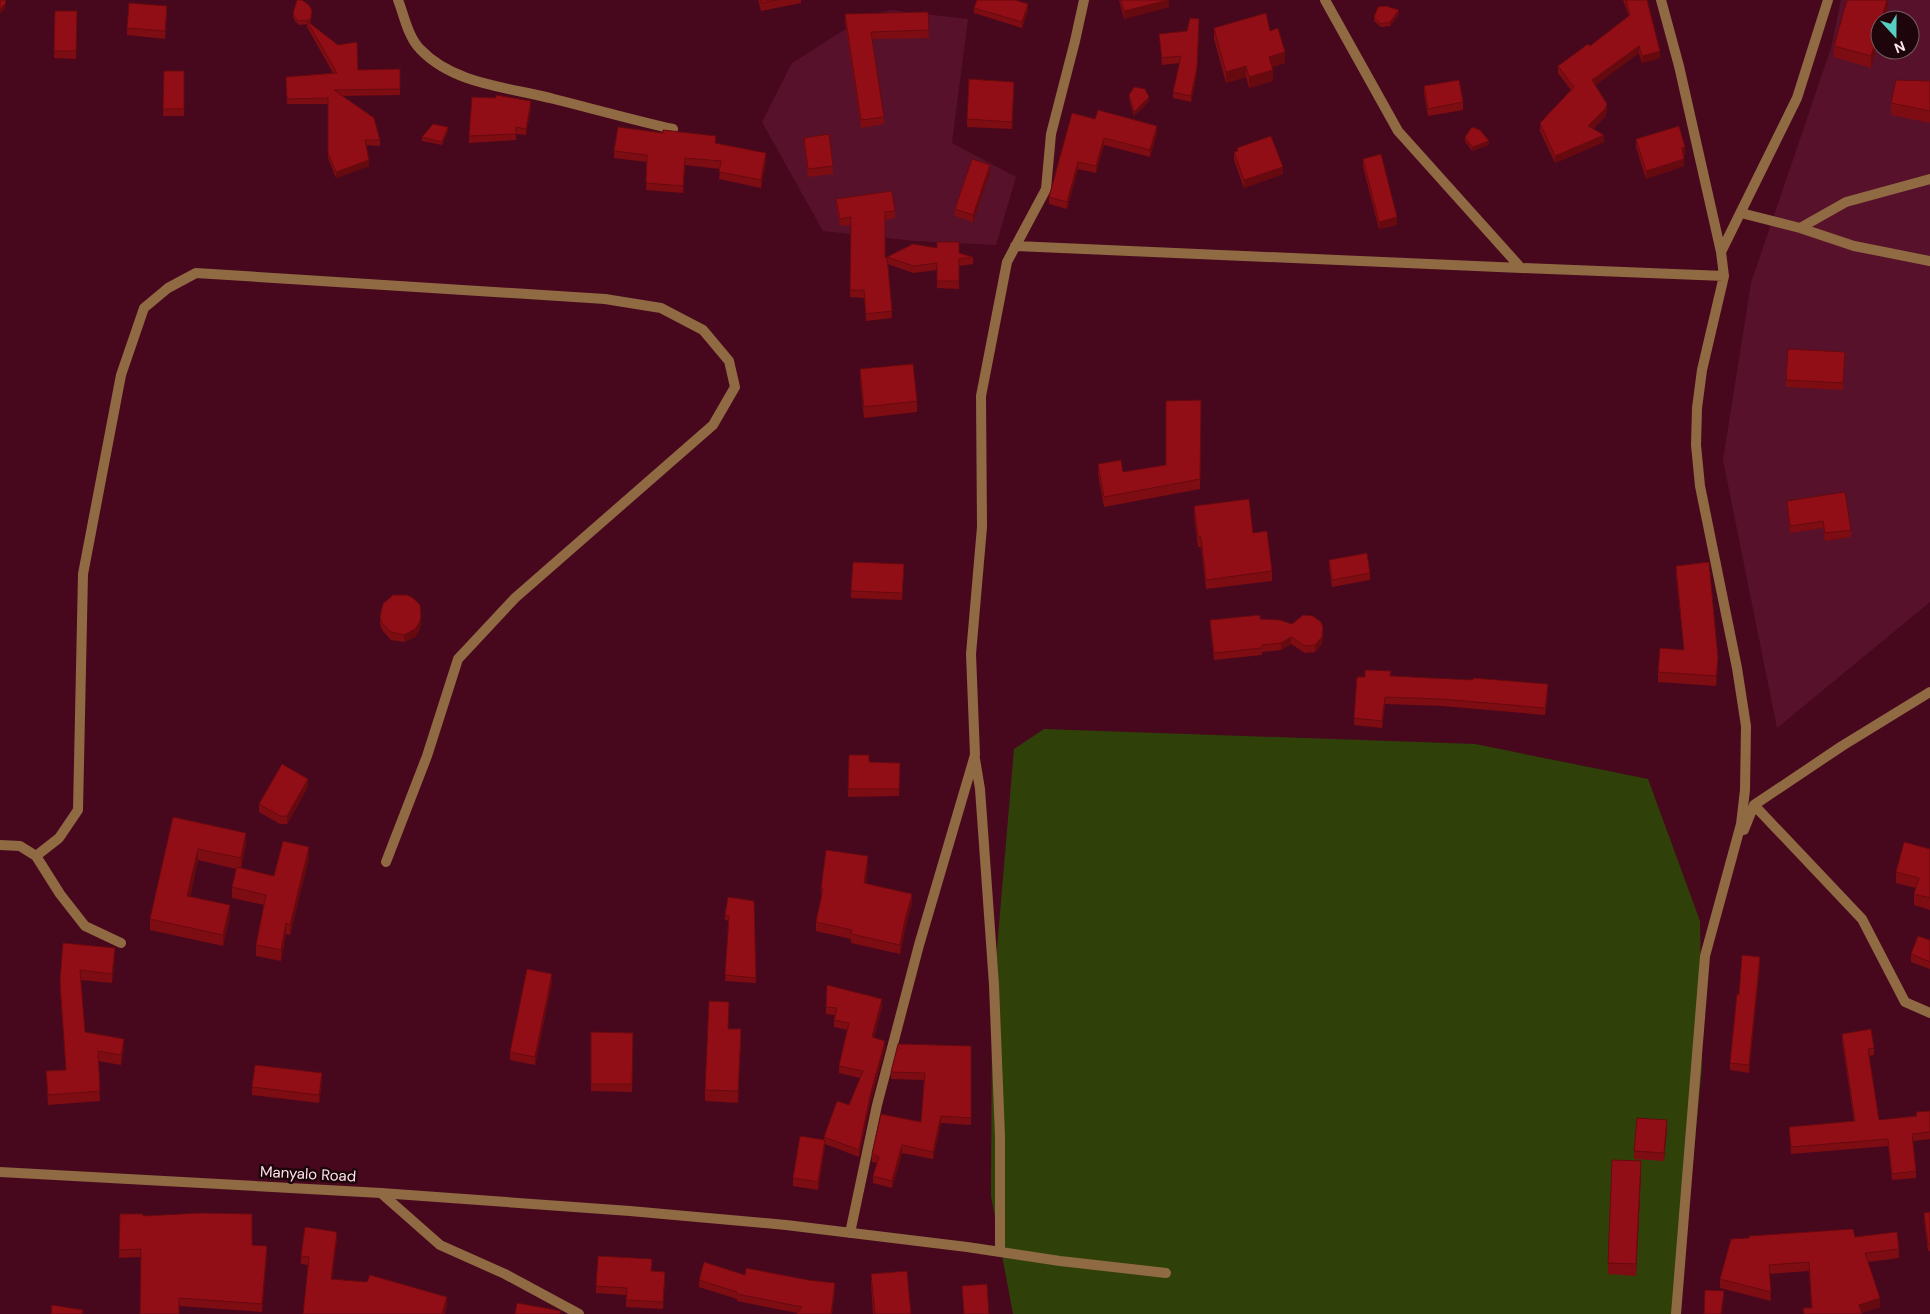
<svg xmlns="http://www.w3.org/2000/svg" width="1930" height="1314" font-family="'DM Sans',sans-serif">
  <style>
    .built { fill: #57112a; fill-rule: evenodd }
    .green { fill: #2f4109 }
    .lines { fill: none; stroke-linecap: round; stroke-linejoin: round }
    .service { stroke: #906a43; stroke-width: 10 }
    .minor { stroke: #906a43; stroke-width: 10 }
    .tertiary { stroke: #906a43; stroke-width: 10 }
    .wall { fill: #7e0c13 }
    .shaded-wall { fill: #660a0f }
    .building { fill: #920e16; stroke: #660a0f }
    .labels { text-anchor: middle; dominant-baseline: central; stroke-width: 5; stroke-linejoin: round; paint-order: stroke }
    .street-label { font-size: 15px; fill: #fde4e9; stroke: #1e050b }
  </style>
  <rect width="100%" height="100%" fill="#47081e"/>
  <path class="built" d="M1841 0H1930V602L1777 728 1723 460 1751 283 1831 48ZM1880 20H1910V50H1880Z
    M890 10 968 19 952 143 1016 177 996 245 915 241 823 231 762 122 792 63 866 16Z"/>
  <path class="green" d="M1044 729 1475 744 1648 779 1700 921 1702 1068 1678 1314H1013L991 1196 992 1007 1014 749Z"/>
  <g class="lines">
    <path class="service" d="M1741 213 1800 228 1846 202 1930 179
      M1800 228 1854 246 1930 261
      M0 845 20 846 36 856 60 894 85 926 121 943
      M36 856 59 838 78 810 83 574 121 375 144 308 168 288 196 273 605 299 661 308 703 330 729 361 735 387 713 425 515 598 458 659 427 756 386 862"/>
    <path class="minor" d="M398 0C404 15 408 37 420 49 454 85 509 87 554 99 594 109 633 120 673 129
      M1325 0 1398 131 1521 268 1724 276
      M1661 0 1679 66 1721 252
      M1015 246 1521 268
      M975 759 980 789 994 985 1000 1136V1252
      M1754 805 1862 919 1905 1002 1930 1013
      M1744 830 1754 805 1842 746 1930 692
      M381 1193 630 1211 786 1225 967 1247 1060 1261 1166 1273
      M850 1233 877 1105 919 945 975 755 971 654 982 527 981 396 1007 262 1046 189 1051 134 1075 41 1084 0
      M1676 1314 1705 956 1741 824 1745 790 1746 726 1737 668 1700 486 1696 445 1697 408 1702 370 1724 276 1721 252 1797 98 1828 0"/>
    <path class="tertiary" d="M0 1172 381 1193 440 1245 505 1274 579 1314"/>
  </g>
  <path class="wall" d="M758 0H801V3L761 11Z
    M977 0H1017L1028 10 1022 28 974 13V8Z
    M1119 0H1169V7L1124 19Z
    M1623 0H1649L1647 1 1660 58 1642 63 1639 53 1595 85 1607 111 1605 117 1593 129 1604 142 1555 163 1540 131V123L1571 90 1558 73V66L1590 46 1629 16Z
    M1888 0V9L1885 20H1880V36L1871 68 1834 57V46Z
    M55 11H77L76 59 54 58Z
    M928 12 929 38 872 39 884 117V124L861 128 845 22V14Z
    M293 13 312 15 310 23 358 70 400 69V95L343 96 380 140V146L366 145 369 166 336 178 328 158V104H287L286 77 333 73 307 27V24L299 25 295 21 293 17Z
    M167 14 165 39 127 35V28Z
    M1399 14 1390 26 1381 27 1374 21V17Z
    M1214 28 1285 63 1272 67 1273 81 1249 88 1246 77 1226 83 1214 39Z
    M1159 34 1197 73 1191 102 1173 98V92L1180 63 1162 65Z
    M164 71H184V116H163Z
    M1930 81V123L1891 115V103Z
    M1424 86 1463 102V110L1428 116 1424 94Z
    M1014 89 1012 129 967 127V119Z
    M1129 95 1149 101 1134 116 1129 99Z
    M531 107 526 135 516 134V140L469 143V136Z
    M1095 119 1157 133 1150 157 1104 145 1096 173 1078 169 1067 209 1049 204V197Z
    M448 131 442 145 422 141V137Z
    M1465 137 1489 145 1472 151 1465 141Z
    M804 138 833 166V174L808 177 804 145Z
    M1636 139 1685 155H1684V166L1646 179 1636 147Z
    M716 144 766 161 761 188 719 179 720 169 685 165 683 193 646 190 647 162 614 158V151Z
    M1237 148 1283 174 1244 188 1234 160V152L1237 151Z
    M1363 159 1397 225 1379 229 1363 167Z
    M990 173 973 222 955 216V209Z
    M836 199 895 211V218L885 220V258L887 257 959 253 973 257V264L959 266V289L937 288V270L913 273 888 264 892 318 866 321 864 298 850 297 851 225 840 226 836 206Z
    M1845 360 1843 390 1786 387V380Z
    M860 369 917 401V412L864 418 860 380Z
    M1201 400 1200 489 1104 507 1098 474V464L1123 472 1166 465Z
    M1787 501 1851 530V537L1825 541 1823 528 1790 533 1787 508Z
    M1194 506 1253 533 1272 571V581L1206 589 1201 547H1198L1194 516Z
    M1329 560 1370 573V580L1332 587 1329 568Z
    M1676 566 1718 668 1716 686 1658 682V672L1684 650 1676 576Z
    M904 572 902 600 851 598V591Z
    M380 616 421 624 419 631 415 637 404 642 391 640 382 630 380 624Z
    M1260 619 1323 634 1322 644 1315 652 1305 653 1291 644 1281 650 1262 652V655L1214 660 1210 627V620Z
    M1391 676 1548 691 1545 715 1442 706 1385 704 1382 728 1354 725V718L1365 677Z
    M900 763 899 796 848 797V789Z
    M308 787 287 824H280L259 812V804Z
    M173 817 246 844 241 868 274 876 309 858 290 935 286 934 281 961 256 956V945L264 905 232 898V887L236 869 198 860 190 897 230 916 223 946 150 930V919Z
    M1930 849V910L1914 905V894L1916 888 1896 883V872Z
    M868 865 866 883 912 903 905 929 900 954 851 943V939L816 931V922L821 898V889Z
    M754 901 756 983 725 981 729 921 725 920V915Z
    M1930 940V969L1911 962V954Z
    M63 943 115 957 112 983 81 980 85 1032 124 1048 121 1065 98 1061 100 1101 48 1105 46 1071 66 1070 60 991V981Z
    M1760 964 1749 1073 1730 1070V1063L1739 995Z
    M552 982 535 1065 510 1060V1052Z
    M882 1006 874 1038 885 1048 870 1103 859 1157 825 1144 818 1190 793 1186V1178L824 1140V1137L849 1105 860 1078 839 1073V1066L847 1030 834 1027V1020L835 1015 826 1014V1007Z
    M729 1013 728 1029 741 1041 738 1103 705 1101V1090Z
    M591 1032 633 1033 632 1092 591 1091Z
    M1842 1034 1874 1048V1055L1869 1056 1879 1120 1916 1117V1112L1930 1111V1139L1913 1141 1916 1171V1178L1892 1180 1888 1146 1791 1154 1789 1127 1854 1121 1842 1041Z
    M971 1046V1125L941 1123 933 1159 902 1153 892 1188 873 1183V1176L877 1163 872 1162V1154L921 1122 924 1080 891 1079V1072Z
    M322 1080 319 1103 252 1095V1087Z
    M1667 1128 1664 1161 1634 1159V1151Z
    M1641 1172 1636 1276 1608 1274V1263Z
    M1930 1212V1251H1928L1924 1220V1213Z
    M120 1214 143 1216 252 1245 267 1254 262 1312 179 1306 141 1257 119 1258Z
    M1855 1237 1899 1249V1258L1868 1262 1880 1307 1861 1313 1811 1308 1809 1271 1769 1274 1771 1301 1720 1288V1279Z
    M337 1239 332 1279 447 1305 445 1314H303L308 1265 301 1264V1256Z
    M652 1271 665 1279 663 1309 626 1307V1295L596 1293V1286Z
    M871 1274 911 1314H873L871 1285Z
    M745 1275 835 1290 832 1314H796L797 1313 737 1301V1299L699 1287V1280Z"/>
  <path class="shaded-wall" d="M6 0 5 8 0 14V10Z
    M1169 0V7L1124 19V11Z
    M1887 0H1888V9L1885 20H1881Z
    M1028 4V10L1022 28V22Z
    M1399 10V14L1390 26V22Z
    M1199 25 1197 73 1191 102V96Z
    M1880 25V36L1871 68V56Z
    M1639 46V53L1592 88V80Z
    M1660 51V58L1642 63V56Z
    M1285 52V63L1269 68V57Z
    M1246 66V77L1226 83V72Z
    M1273 70V81L1249 88V77Z
    M1149 97V101L1134 116V112Z
    M531 101V107L526 135V129Z
    M1607 104V111L1605 117 1588 133V126Z
    M1157 126V133L1150 157V150Z
    M448 127V131L442 145V142Z
    M1604 135V142L1555 163V156Z
    M1104 138V145L1096 173V166Z
    M1489 141V145L1472 151V147Z
    M1685 147V155L1682 156V148Z
    M766 153V161L761 188V180Z
    M685 158V165L683 193V186Z
    M1684 159V166L1646 179V171Z
    M369 160V166L336 178V172Z
    M1078 162V169L1067 209V202Z
    M990 165V173L973 222V215Z
    M1283 167V174L1244 188V180Z
    M1397 217V225L1379 229V222Z
    M421 617V624L419 631 415 637 404 642V635Z
    M1323 627 1322 644 1315 652V645Z
    M1291 637V644L1281 650V643Z
    M1718 658V668L1716 686V676Z
    M1385 697V704L1382 728V721Z
    M308 779V787L287 824V816Z
    M246 833V844L241 869V858Z
    M309 847V858L290 935V925Z
    M198 849V860L187 907V896Z
    M868 856V865L864 892V883Z
    M912 894V903L905 929 900 954V945L905 920Z
    M230 905V916L223 946V935Z
    M286 923V934L281 961V950Z
    M115 948V957L112 983V974Z
    M1760 957V964L1749 1073V1065Z
    M552 974V982L535 1065V1057Z
    M882 999V1006L872 1045V1037Z
    M124 1039V1048L121 1065V1055Z
    M885 1041V1048L870 1103 859 1157V1150L870 1096Z
    M322 1073V1080L319 1103V1095Z
    M941 1116V1123L933 1159V1152Z
    M1667 1120V1128L1664 1161V1153Z
    M825 1140V1148L818 1190V1182Z
    M902 1145V1153L892 1188V1181Z
    M1641 1161V1172L1636 1276V1264Z
    M337 1232V1239L331 1287V1279Z
    M267 1246V1254L262 1312V1304Z
    M835 1283V1290L832 1314H831Z
    M1724 1291V1298L1722 1314H1721Z
    M447 1297V1305L445 1314H442Z
    M1880 1298V1307L1859 1314V1305Z"/>
  <path class="building" d="M0 0H6L5 4 0 10Z
    M297 0H302L309 5 312 11 310 20 299 21 295 18 293 13Z
    M760 0H778L761 3Z
    M977 0H1015L1028 4 1022 22 974 8Z
    M1121 0H1169L1124 11Z
    M1626 0H1647L1660 51 1642 56 1639 46 1592 80 1607 104 1605 109 1588 126 1604 135 1555 156 1540 123 1574 87 1558 66 1588 44 1590 46 1630 15Z
    M1847 0H1887L1881 20H1880V25L1871 56 1834 46Z
    M129 3 167 6 165 31 127 28Z
    M1386 6 1399 10 1390 22 1381 24 1374 17 1378 7Z
    M55 11H77L76 51H54Z
    M928 12 929 30 871 32 884 117 861 120 845 14Z
    M1266 13 1270 31 1278 28 1285 52 1269 57 1273 70 1249 77 1246 66 1226 72 1214 28Z
    M1190 18 1199 19 1197 67 1191 96 1173 92 1181 56 1162 58 1159 34 1187 31Z
    M307 21 338 45 357 42 358 70 400 69V89L334 90 374 118 380 140H365L369 160 336 172 328 153V98L287 99 286 77 337 73Z
    M164 71H184V109H163Z
    M969 79 1014 82 1012 122 967 119Z
    M1459 80 1463 102 1428 109 1424 86Z
    M1896 80 1930 81V111L1891 103Z
    M1134 87 1145 89 1149 97 1134 112 1129 95Z
    M496 95 531 101 526 129 516 127V134L469 136 472 97 496 98Z
    M1098 110 1157 126 1150 150 1104 138 1096 166 1078 162 1067 202 1049 197 1072 113 1095 119Z
    M433 124 448 127 442 142 422 137Z
    M1679 126 1685 147 1682 148 1684 159 1646 171 1636 139Z
    M618 127 663 133V130L716 136 715 143 766 153 761 180 719 172 721 161 685 158 683 186 646 183 647 155 614 151Z
    M1472 127 1480 130 1489 141 1472 147 1465 137Z
    M829 134 833 166 808 169 804 138Z
    M1271 136 1283 167 1244 180 1234 152 1238 151 1237 148Z
    M1381 154 1397 217 1379 222 1363 159Z
    M972 159 990 165 973 215 955 209Z
    M892 191 895 211 885 212V258L887 257 892 311 866 314 864 290H850L851 217 840 219 836 199Z
    M937 242H959V253L973 257 959 259V281H937V263L913 266 887 257 913 244 937 248Z
    M1788 349 1845 352 1843 383 1786 380Z
    M913 364 917 401 864 407 860 369Z
    M1201 400 1200 479 1104 497 1098 464 1121 460 1123 472 1166 465V401Z
    M1845 492 1851 530 1825 533 1823 521 1790 526 1787 501Z
    M1249 499 1253 533 1267 531 1272 571 1206 580 1201 537H1198L1194 506Z
    M1367 553 1370 573 1332 580 1329 560Z
    M853 562 904 564 902 593 851 591Z
    M1709 562 1718 658 1716 676 1658 672 1660 648 1684 650 1676 566Z
    M393 595H407L413 598 420 605 421 617 419 623 415 629 404 635 391 632 382 623 380 616 383 604Z
    M1260 615V619L1280 620 1292 624 1303 615 1313 616 1321 622 1323 627 1322 637 1315 645 1305 646 1291 637 1281 643 1262 645V648L1214 653 1210 620Z
    M1365 670 1391 671 1390 676 1473 680V678L1548 684 1545 708 1442 699 1385 697 1382 721 1354 718 1357 677H1365Z
    M849 755H869V762L900 763 899 789H848Z
    M282 764 308 779 287 816H280L259 804Z
    M173 817 246 833 241 858 198 849 187 896 230 905 223 935 150 919Z
    M283 841 309 847 290 925 286 923 281 950 256 945 266 895 232 887 237 867 274 876Z
    M1904 842 1930 849V898L1914 894 1919 878 1896 872Z
    M826 850 868 856 864 883 912 894 905 920 900 945 851 934 852 930 816 922 823 889H821Z
    M728 897 754 901 756 978 725 975 729 916 725 915Z
    M1918 936 1930 940V962L1911 954Z
    M63 943 115 948 112 974 80 970 85 1032 124 1039 121 1055 98 1051 100 1091 48 1095 46 1071 66 1070 60 981Z
    M1742 955 1760 957 1749 1065 1730 1063 1737 994 1739 995Z
    M527 969 552 974 535 1057 510 1052Z
    M827 985 882 999 872 1037 885 1041 870 1096 859 1150 824 1137 837 1101 849 1105 863 1071 839 1066 849 1023 834 1020 837 1008 826 1007Z
    M709 1001 729 1002 728 1029H741L738 1091 705 1090Z
    M1871 1029 1874 1048 1868 1049 1879 1120 1917 1116 1916 1112 1930 1111V1132L1912 1134 1916 1171 1892 1174 1888 1139 1791 1147 1789 1127 1855 1121 1842 1034Z
    M591 1032 633 1033 632 1084H591Z
    M898 1044 971 1046V1118L941 1116 933 1152 902 1145 892 1181 873 1176 879 1157 872 1154 881 1114 921 1122 925 1073 891 1072Z
    M255 1065 322 1073 319 1095 252 1087Z
    M1637 1118 1667 1120 1664 1153 1634 1151Z
    M800 1136 825 1140 818 1182 793 1178Z
    M1612 1160 1641 1161 1636 1264 1608 1263Z
    M1930 1212V1244H1928L1924 1213Z
    M201 1213 252 1214V1245L267 1246 262 1304 179 1298V1314H140L141 1249 119 1250 120 1214H143V1216Z
    M305 1227 337 1232 331 1279 367 1282 370 1275 447 1297 442 1314H303L309 1257 301 1256Z
    M1853 1229 1855 1237 1897 1232 1899 1249 1865 1253 1880 1298 1859 1305 1862 1314H1804L1803 1308H1812L1809 1262 1769 1265 1771 1292 1720 1279 1731 1239 1749 1238V1236Z
    M598 1256 652 1259 651 1271 665 1272 663 1302 626 1300 627 1288 596 1286Z
    M704 1262 745 1275 746 1268 808 1280 835 1283 831 1314H796L802 1307 737 1294V1292L699 1280Z
    M907 1271 911 1314H875L871 1274Z
    M987 1284 989 1314H964L962 1286Z
    M1705 1290 1724 1291 1721 1314H1704Z
    M517 1303 561 1311 560 1314H515Z
    M52 1305 83 1310 82 1314H51Z"/>
  <g class="labels">
    <g class="street-label">
      <text transform="translate(308 1174) rotate(3)">Manyalo Road</text>
    </g>
  </g>
  <g transform="translate(1895 35) rotate(159)"><circle r="24" fill="#1e050b" stroke="#775e64"/>
  <path d="M0-4L9 19L0 12L-9 19Z" fill="#57cec1"/>
  <text y="-8" font-size="14" font-weight="bold" text-anchor="middle" fill="#fde4e9">N</text>
  </g>
</svg>
